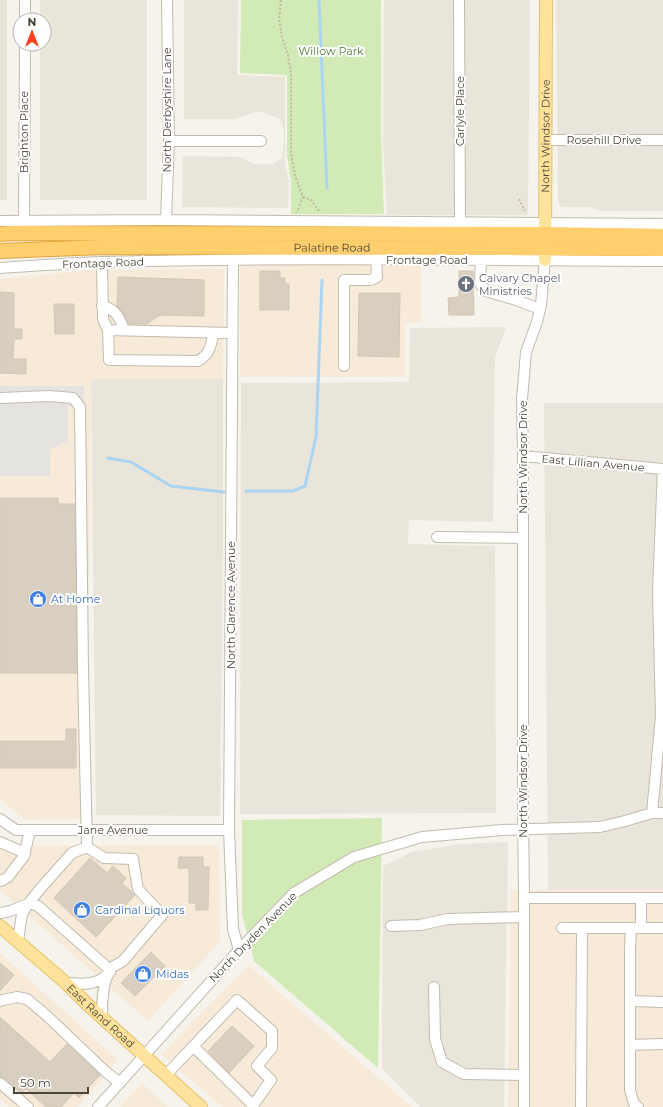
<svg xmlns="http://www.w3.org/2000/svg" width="663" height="1107" font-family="Montserrat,sans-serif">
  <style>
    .residential { fill: #eae5da }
    .commercial { fill: #f7ead8 }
    .green { fill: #d2eab5 }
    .parking { fill: #e5e3e0 }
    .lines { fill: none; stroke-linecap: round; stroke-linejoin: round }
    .stream { stroke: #a9d4f2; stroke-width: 3 }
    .building { fill: #d8cfc1; stroke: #d3c7b4 }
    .minor-casing { stroke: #c2bbae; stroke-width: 12 }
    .major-casing { stroke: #e6c16a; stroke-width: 14 }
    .highway-casing { stroke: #e0a43c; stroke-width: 16 }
    .path { stroke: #c4b79f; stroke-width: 2; stroke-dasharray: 2 2; stroke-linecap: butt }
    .minor { stroke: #fff; stroke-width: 10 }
    .major { stroke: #ffe39c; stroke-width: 12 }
    .highway { stroke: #ffcf6e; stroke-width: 14 }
    .labels { text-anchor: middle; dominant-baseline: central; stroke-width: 4; stroke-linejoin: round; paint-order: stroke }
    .park-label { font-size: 11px; fill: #4a7f2a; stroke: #fff }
    .street-label { font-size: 11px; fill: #4b4439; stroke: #fff }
    .worship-label { font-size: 11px; fill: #5b616d; stroke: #fff; text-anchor: start }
    .shop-label { font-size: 11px; fill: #366cbe; stroke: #fff; text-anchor: start }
  </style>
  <rect width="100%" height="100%" fill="#f6f3ec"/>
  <path class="residential" d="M0 0H7V200H0Z
    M40 0H147V200H40V44H44V20H40Z
    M184 0H238L237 75 285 77V163L289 181 288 208 182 207 183 156 240 157 254 164H273L282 158 284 140 283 126 280 119 258 111 235 119H184Z
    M384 0H530L528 215H387L383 141Z
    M556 0H663V211H600L590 207H561L558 202Z
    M506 327 495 358 493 522 409 520 408 544 495 546 496 813 240 814 241 383 409 382 410 328Z
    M91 379H223V542L220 816 96 815Z
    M544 403H663V890H548Z
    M508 842 504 1107H421L382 1069 383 866 412 852 460 844Z"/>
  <path class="commercial" d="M240 265H421L422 322 405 323 406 377H240Z
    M224 269 223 379H91L86 819 25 820 0 799V279L89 270Z
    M0 839 18 846 219 845 220 942 148 1021 0 890Z
    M511 890H663V1107H508Z
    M0 953 118 1060 78 1107H9L0 1099Z
    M248 965 412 1107H223L161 1055Z
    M142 1083 168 1107H120Z"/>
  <path class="green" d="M241 0H381V131L384 214H291V182L287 155V75L240 73Z
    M382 818 378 1068 254 961 242 914V820Z"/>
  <path class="parking" d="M0 386H84V406H68V441L50 450V476H0Z"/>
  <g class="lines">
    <path class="stream" d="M319 0 327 188
      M108 458 131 462 171 486 224 492
      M246 491H293L305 486 316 437 322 280"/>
  </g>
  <path class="building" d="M260 271H280V278H285V284H289V310H260Z
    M459 271H473L474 315H449L448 298 459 297Z
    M118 277 204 280V316L160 315 147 324H129L124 314 117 306Z
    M0 292 14 293V329H22V339H14L13 359H26V374L0 373Z
    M359 293H400L399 357 358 356Z
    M54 304H74V334H55Z
    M0 498H58V504H75L77 673H0Z
    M66 729H76V768H0V741H66Z
    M179 857H203V867H209L208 910H196V903H189V868H178Z
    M90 858 107 873 113 866 126 878 122 883 135 895 96 937 54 898Z
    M151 952 165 966 135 996 121 983Z
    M0 963 14 975 0 991Z
    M0 1017 50 1062 67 1044 100 1075 79 1098 74 1093 61 1107H46L26 1089 22 1093 4 1078 0 1076Z
    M232 1026 254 1046 229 1073 208 1051Z"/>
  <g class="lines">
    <g class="minor-casing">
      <path id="minor" d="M459 0 460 222
        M25 20V0
        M546 140H663
        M169 141H261
        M166 220 169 141 167 0
        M0 221 166 220 663 224
        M24 221 25 44
        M233 260 229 830 233 929 239 950
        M481 260 480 284 486 291 516 300 540 309
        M102 262 103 319 108 330 109 360 198 361C211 353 210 346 214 333
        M0 268C34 266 69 263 103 262 290 257 476 260 663 261
        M102 306C115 308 120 318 124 330
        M108 330 232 333
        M344 366V280H371L377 277 376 259
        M0 398 49 396 73 398 80 407 83 670 87 847 72 853 40 889 28 904 22 914 18 941
        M523 456 663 469
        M437 537 523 538
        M652 813 661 716 658 591 663 469
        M0 819 16 830H229
        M0 842 25 853
        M87 847 104 858 133 859 138 889 162 915 123 961 109 969
        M0 881H1L8 877 24 856 30 830
        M524 898H663
        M641 898V928
        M0 913 10 911 28 904H32L38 906 109 969 110 972C102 981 102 1006 102 1017
        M391 926 420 925 448 919 524 917
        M562 928H663
        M631 928 630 949V1090L634 1104 638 1107
        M66 983C82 984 94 986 107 975
        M434 987 435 1039 442 1062 464 1074 524 1075
        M0 1001 3 1000 17 997 27 999 45 1014 106 1072 120 1083
        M630 1001 663 1002
        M630 1045 663 1044
        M193 1046 253 1105
        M166 1075 237 1000 272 1031V1048L257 1066 271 1080 252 1107
        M0 1083 28 1107
        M98 1107 239 950 294 893 354 857 422 837 502 830 600 827 625 821 652 813H663
        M524 1107V898L523 809V456L522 399 526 352 537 322 541 305 545 260
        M581 1107 582 928"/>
    </g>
    <g class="major-casing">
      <g id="major">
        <path id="s1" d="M545 260 546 0"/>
        <path id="s2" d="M0 926 66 983 88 1005 201 1107"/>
      </g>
    </g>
    <g class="highway-casing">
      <g id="highway">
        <path d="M0 234 12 233 545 234 663 236"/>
        <path id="s3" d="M0 251 104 247 545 248 663 249"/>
      </g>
    </g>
    <path class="path" d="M281 0 279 18 282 37 288 55 291 73V153L295 176 303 197 297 212
      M303 197 311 200 319 211
      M519 199 525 211"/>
    <use href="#minor" class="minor"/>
    <use href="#major" class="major"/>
    <use href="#highway" class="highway"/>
  </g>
  <defs>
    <g id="church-disc" transform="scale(0.9)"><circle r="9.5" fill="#6b7280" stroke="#fff"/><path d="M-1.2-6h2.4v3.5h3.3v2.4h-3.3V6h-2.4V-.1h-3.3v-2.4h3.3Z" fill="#fff"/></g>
    <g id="shop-disc" transform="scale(0.9)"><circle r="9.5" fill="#3f7fe0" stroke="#fff"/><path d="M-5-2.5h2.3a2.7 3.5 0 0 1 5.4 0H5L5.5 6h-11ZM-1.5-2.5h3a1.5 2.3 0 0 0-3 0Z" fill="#fff"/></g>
  </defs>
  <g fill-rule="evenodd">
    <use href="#church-disc" x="466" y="284"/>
    <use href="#shop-disc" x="38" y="599"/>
    <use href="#shop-disc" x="82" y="910"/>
    <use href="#shop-disc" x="143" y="974"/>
  </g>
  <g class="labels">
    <g class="park-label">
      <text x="331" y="51">Willow Park</text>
    </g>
    <g class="street-label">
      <text transform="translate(167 110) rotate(-90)">North Derbyshire Lane</text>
      <text transform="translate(460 111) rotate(-90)">Carlyle Place</text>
      <text transform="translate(24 132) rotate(-90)">Brighton Place</text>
      <text stroke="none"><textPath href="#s1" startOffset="124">North Windsor Drive</textPath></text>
      <text x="604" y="140">Rosehill Drive</text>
      <text stroke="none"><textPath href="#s3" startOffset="332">Palatine Road</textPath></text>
      <text x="427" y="260">Frontage Road</text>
      <text transform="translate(103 263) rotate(-2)">Frontage Road</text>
      <text transform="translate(523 457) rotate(-90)">North Windsor Drive</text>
      <text transform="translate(593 463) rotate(5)">East Lillian Avenue</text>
      <text transform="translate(231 605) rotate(-90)">North Clarence Avenue</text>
      <text transform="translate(523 781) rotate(-90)">North Windsor Drive</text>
      <text x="113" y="830">Jane Avenue</text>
      <text transform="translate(253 937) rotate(-46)">North Dryden Avenue</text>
      <text stroke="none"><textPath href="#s2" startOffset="135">East Rand Road</textPath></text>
    </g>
    <g class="worship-label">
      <text x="479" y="278">Calvary Chapel<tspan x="479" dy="13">Ministries</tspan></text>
    </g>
    <g class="shop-label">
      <text x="51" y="599">At Home</text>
      <text x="95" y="910">Cardinal Liquors</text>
      <text x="156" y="974">Midas</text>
    </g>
  </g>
  <g transform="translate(32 32)"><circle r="19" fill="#ffffff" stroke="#b7b4b0"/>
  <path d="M0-3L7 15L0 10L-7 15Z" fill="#fc3f1d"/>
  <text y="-6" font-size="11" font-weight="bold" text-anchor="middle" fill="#4b4439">N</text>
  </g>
  <path d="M14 1087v6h74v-6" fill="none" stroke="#4b4439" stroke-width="2"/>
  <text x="20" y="1087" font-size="12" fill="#4b4439" stroke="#ffffff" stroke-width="3" paint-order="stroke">50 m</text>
</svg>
